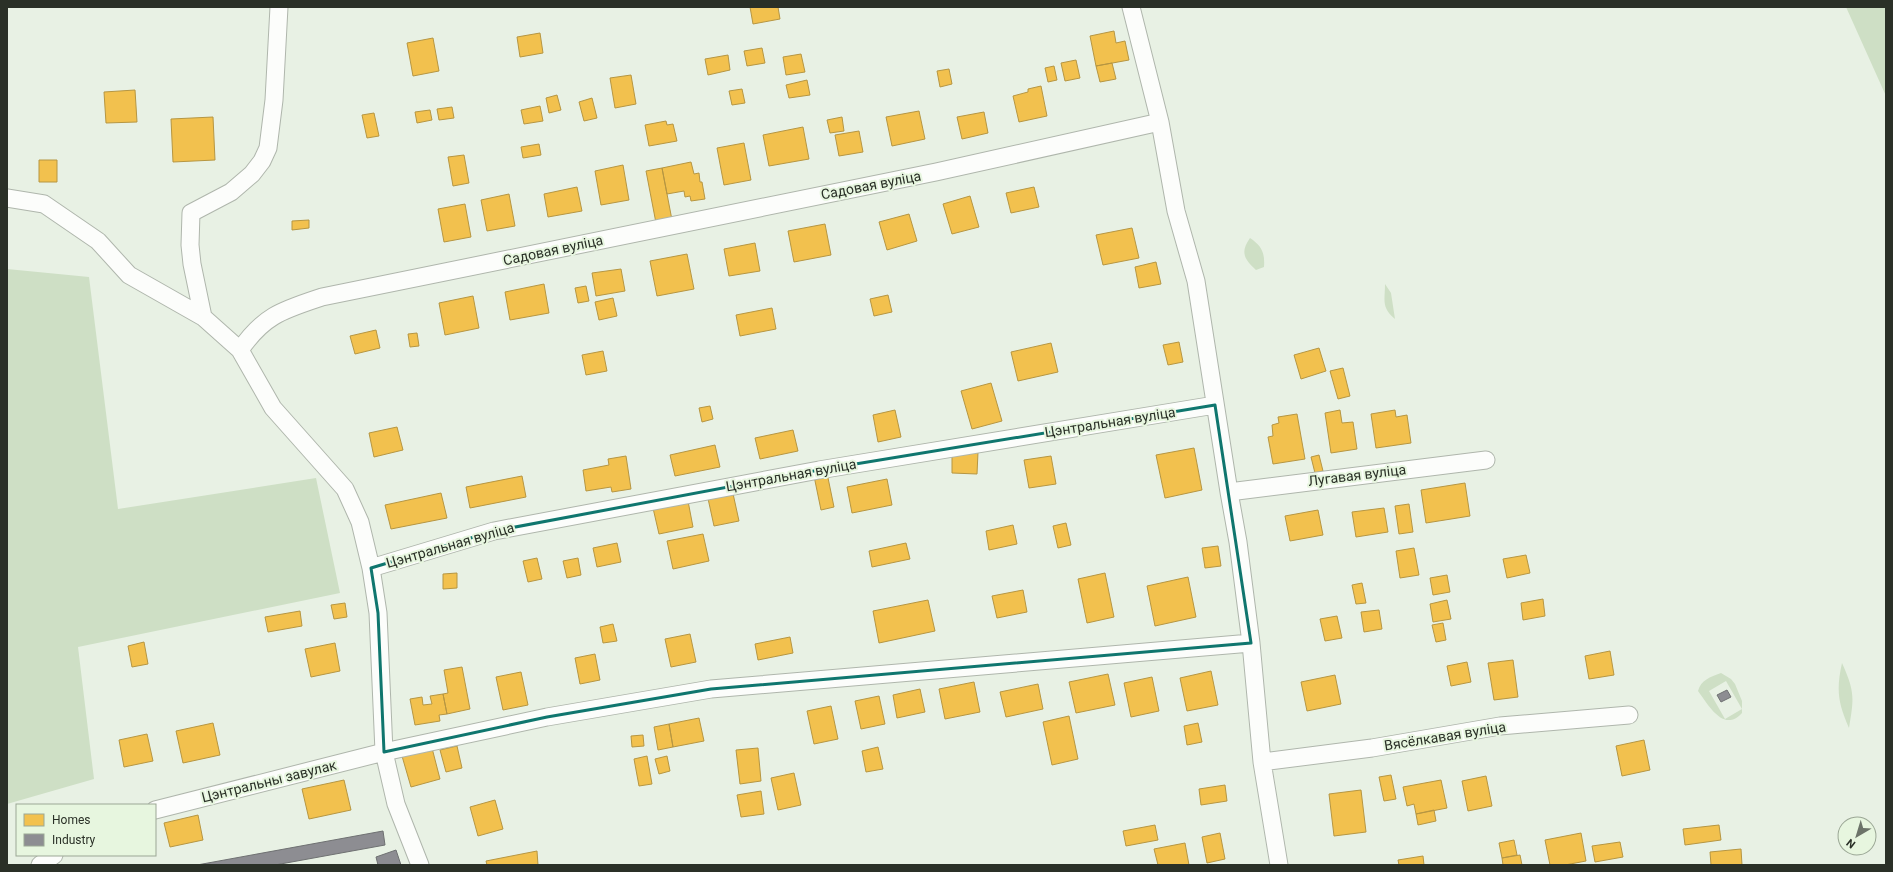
<svg xmlns="http://www.w3.org/2000/svg" width="1893" height="872" font-family="Roboto,sans-serif">
  <style>
    .green { fill: #cedfc5; fill-rule: evenodd }
    .homes { fill: #f2c14e; stroke: #b69642 }
    .industry { fill: #8d8d92; stroke: #6f7172 }
    .lines { fill: none; stroke-linecap: round; stroke-linejoin: round }
    .minor-casing { stroke: #afb6ac; stroke-width: 19 }
    .minor { stroke: #fcfdfb; stroke-width: 17 }
    .marked { fill: none; stroke: #0f766e; stroke-width: 3; stroke-linejoin: round }
    .labels { text-anchor: middle; dominant-baseline: central; stroke-width: 4; stroke-linejoin: round; paint-order: stroke }
    .street-label { font-size: 14px; fill: #2a3027; stroke: #e7f6df }
  </style>
  <rect width="100%" height="100%" fill="#e8f1e4"/>
  <path class="green" d="M1846 7H1886V96Z
    M1250 238C1262 246 1265 253 1264 267L1256 270C1244 259 1240 252 1250 238Z
    M7 269 89 277 118 509 316 478 340 593 78 647 94 779 7 804Z
    M1385 284 1391 293 1395 319C1381 307 1385 301 1385 284Z
    M1842 663C1855 692 1854 698 1849 728 1838 703 1836 690 1842 663Z
    M1721 673 1731 679 1735 684 1742 701V713C1724 733 1709 706 1698 691 1701 680 1710 677 1721 673ZM1726 681 1742 709 1725 719 1709 691Z"/>
  <path class="homes" d="M750 7H778L780 19 753 24Z
    M1114 31 1116 43 1125 41 1129 60 1096 66 1090 36Z
    M540 33 543 53 520 57 517 37Z
    M433 38 439 71 413 76 407 43Z
    M762 48 765 63 747 66 744 51Z
    M801 54 805 72 786 75 783 57Z
    M728 55 730 70 708 75 705 59Z
    M1076 60 1080 78 1065 81 1061 63Z
    M1112 63 1116 79 1100 82 1096 66Z
    M1054 66 1057 80 1048 82 1045 68Z
    M949 69 952 84 940 87 937 71Z
    M631 75 636 104 615 108 610 78Z
    M807 80 810 95 789 98 786 85Z
    M1041 86 1047 116 1019 122 1013 96 1028 92V89Z
    M742 89 745 103 732 105 729 91Z
    M135 90 137 122 106 123 104 92Z
    M557 95 561 110 549 113 546 98Z
    M592 98 597 118 584 121 579 102Z
    M540 106 543 121 524 124 521 110Z
    M452 107 454 118 439 120 437 109Z
    M430 110 432 120 417 123 415 112Z
    M919 111 925 139 892 146 886 117Z
    M984 112 988 133 962 139 957 117Z
    M374 113 379 136 367 138 362 115Z
    M213 117 215 160 173 162 171 119Z
    M842 117 844 131 830 133 827 120Z
    M666 121 667 125 673 124 677 141 649 146 645 125Z
    M803 127 809 159 769 166 763 135Z
    M859 131 863 152 839 156 835 135Z
    M744 143 751 180 724 185 717 148Z
    M539 144 541 155 523 158 521 147Z
    M464 155 469 183 453 186 448 157Z
    M39 160H57V182H39Z
    M691 162 694 174 699 173 700 182H702L705 199 691 201 690 196 685 197 684 191 667 194 662 168Z
    M623 165 629 200 601 205 595 171Z
    M662 168 672 220 656 223 646 171Z
    M577 187 582 211 548 217 544 194Z
    M1034 187 1039 207 1011 213 1006 193Z
    M509 194 515 226 487 231 481 200Z
    M970 196 979 227 952 234 943 204Z
    M465 204 471 237 444 242 438 209Z
    M909 214 917 241 887 250 879 222Z
    M309 220V228L292 230V221Z
    M825 224 831 255 794 262 788 231Z
    M1132 228 1139 258 1103 265 1096 235Z
    M755 243 760 271 729 276 724 249Z
    M687 254 694 289 657 296 650 261Z
    M1156 262 1161 284 1139 288 1135 267Z
    M621 269 625 291 596 296 592 273Z
    M544 284 549 313 510 320 505 292Z
    M586 286 589 301 578 303 575 288Z
    M888 295 892 312 874 316 870 299Z
    M473 296 479 328 445 335 439 303Z
    M613 298 617 316 599 320 595 302Z
    M772 308 776 329 740 336 736 315Z
    M376 330 380 348 355 354 350 336Z
    M417 333 419 346 410 347 408 334Z
    M1179 342 1183 362 1168 365 1163 345Z
    M1051 343 1058 372 1018 381 1011 352Z
    M1319 348 1326 371 1301 379 1294 355Z
    M603 351 607 371 586 375 582 355Z
    M1343 368 1350 396 1338 399 1330 371Z
    M991 383 1002 421 972 429 961 391Z
    M710 406 713 419 702 422 699 408Z
    M895 410 901 437 878 442 873 415Z
    M1340 410 1342 423 1353 422 1357 449 1331 453 1325 413Z
    M1395 410 1396 417 1407 415 1411 443 1376 448 1371 414Z
    M1297 414 1305 459 1273 464 1268 437 1273 436 1272 425 1279 423 1278 417Z
    M397 427 403 450 374 457 369 433Z
    M793 430 798 451 760 459 755 438Z
    M715 445 720 467 675 476 670 455Z
    M1194 448 1202 490 1165 498 1156 455Z
    M952 451 978 452 977 474 952 473Z
    M1319 455 1323 471 1315 473 1311 457Z
    M626 456 631 489 612 492 611 487 586 491 583 470 609 465 608 459Z
    M1051 456 1056 484 1029 488 1024 460Z
    M827 473 834 507 821 510 814 476Z
    M522 476 526 497 470 508 466 487Z
    M887 479 892 505 852 513 847 487Z
    M1465 483 1470 516 1426 523 1421 490Z
    M732 489 739 521 714 526 707 494Z
    M441 493 447 518 391 529 385 505Z
    M688 501 693 527 659 534 653 508Z
    M1409 504 1413 532 1399 534 1395 506Z
    M1384 508 1388 532 1356 537 1352 512Z
    M1318 510 1323 535 1290 541 1285 516Z
    M1066 523 1071 545 1058 548 1053 526Z
    M1013 525 1017 544 989 550 986 531Z
    M703 534 709 561 673 569 667 541Z
    M617 543 621 562 597 567 593 548Z
    M906 543 910 559 872 567 869 551Z
    M1218 546 1221 566 1205 568 1202 548Z
    M1414 548 1419 575 1400 578 1396 551Z
    M1526 555 1530 573 1507 578 1503 559Z
    M537 558 542 579 528 582 523 561Z
    M578 558 581 575 567 578 563 561Z
    M457 573V588L443 589V574Z
    M1105 573 1114 617 1087 623 1078 579Z
    M1447 575 1450 592 1433 595 1430 578Z
    M1188 577 1196 617 1155 626 1147 586Z
    M1362 583 1366 603 1356 604 1352 585Z
    M1023 590 1027 612 997 618 992 596Z
    M1543 599 1545 616 1523 620 1521 603Z
    M928 600 935 631 879 643 873 611Z
    M1447 600 1451 619 1433 622 1430 604Z
    M345 603 347 617 334 619 331 605Z
    M1379 610 1382 629 1364 632 1361 612Z
    M300 611 302 626 268 632 265 617Z
    M1337 616 1342 638 1325 641 1320 619Z
    M1443 623 1446 640 1436 642 1432 625Z
    M613 624 617 641 603 643 600 627Z
    M690 634 696 662 671 667 665 639Z
    M790 637 793 653 758 660 755 644Z
    M144 642 148 664 132 667 128 646Z
    M335 643 340 671 311 677 305 649Z
    M1610 651 1614 675 1589 679 1585 656Z
    M595 654 600 680 580 684 575 658Z
    M1513 660 1518 697 1494 700 1488 663Z
    M1467 662 1471 682 1451 686 1447 666Z
    M462 667 470 709 447 714 443 694 448 693 444 670Z
    M1211 671 1218 705 1187 711 1180 678Z
    M521 672 528 705 503 710 496 677Z
    M1108 674 1115 705 1076 713 1069 682Z
    M1335 675 1341 704 1307 711 1301 682Z
    M1152 677 1159 711 1131 717 1124 683Z
    M974 682 980 712 945 719 939 689Z
    M1038 684 1043 709 1006 717 1000 692Z
    M920 689 925 712 897 718 893 695Z
    M443 694 447 714 439 715 440 721 415 725 410 699 422 697 423 705 432 704 430 696Z
    M879 696 885 724 861 729 855 701Z
    M831 706 838 739 814 744 807 711Z
    M1069 716 1078 759 1052 765 1043 722Z
    M699 718 704 741 673 747 669 724Z
    M213 723 220 755 183 763 176 731Z
    M1198 723 1202 742 1187 745 1184 726Z
    M669 724 673 747 658 750 654 727Z
    M147 734 153 761 124 767 119 740Z
    M643 735 644 746 632 747 631 736Z
    M1644 740 1650 770 1622 776 1616 746Z
    M457 746 462 768 446 772 440 750Z
    M878 747 883 769 866 772 862 751Z
    M432 748 440 779 411 787 402 756Z
    M758 748 761 781 740 784 736 750Z
    M647 756 652 784 639 786 634 759Z
    M667 756 670 771 659 774 655 759Z
    M794 773 801 805 778 810 771 778Z
    M1391 775 1396 799 1384 801 1379 777Z
    M1486 776 1492 806 1468 811 1462 781Z
    M344 780 351 810 309 819 302 789Z
    M1441 780 1447 808 1416 814 1414 804 1407 806 1403 787Z
    M1225 785 1227 801 1201 805 1199 789Z
    M1361 790 1366 832 1334 836 1329 794Z
    M761 791 764 814 741 817 737 795Z
    M495 800 503 829 478 836 470 807Z
    M1434 810 1436 821 1418 825 1416 814Z
    M198 815 203 840 170 847 164 823Z
    M1155 825 1158 840 1126 846 1123 831Z
    M1719 825 1721 840 1685 845 1683 829Z
    M1220 833 1225 859 1207 863 1202 837Z
    M1581 833 1586 861 1565 865H1550L1545 840Z
    M1514 840 1517 855 1502 858 1499 843Z
    M1620 842 1623 857 1595 862 1592 846Z
    M1185 843 1189 865H1158L1154 849Z
    M1741 849 1742 865H1711L1710 852Z
    M537 851 538 865H487L486 861Z
    M1520 855 1522 865H1503L1502 858Z
    M1423 856 1424 865H1399L1398 860Z"/>
  <path class="industry" d="M1727 690 1731 697 1721 702 1717 695Z
    M383 831 385 845 275 865H197Z
    M396 850 401 865H378L376 857Z"/>
  <g class="lines">
    <g class="minor-casing">
      <path id="minor" d="M1131 7 1160 122 1176 211 1196 281 1229 492 1238 542 1251 643 1262 762 1279 865
        M7 198 44 204 98 241 129 275 203 317 240 350C264 315 283 310 322 297L936 172 1160 122
        M203 317 192 264 190 245 191 213 231 192 252 174 262 161 268 148 274 100 279 7
        M240 350 273 408 345 489 360 522 371 568 378 613 384 752 396 804 420 865
        M1229 492 1486 460
        M371 568 494 531 819 470 1215 405
        M1262 762 1372 748 1500 726 1629 715
        M155 810 384 752 547 717 711 689 1251 643
        M40 865 54 855"/>
    </g>
    <use href="#minor" class="minor"/>
  </g>
  <path class="marked" d="M1215 405 1251 643 711 689 547 717 384 752 378 613 371 568 494 531 819 470Z"/>
  <g class="labels">
    <g class="street-label">
      <text transform="translate(871 185) rotate(-11)">Садовая вуліца</text>
      <text transform="translate(553 250) rotate(-12)">Садовая вуліца</text>
      <text transform="translate(1110 422) rotate(-9)">Цэнтральная вуліца</text>
      <text transform="translate(791 475) rotate(-10)">Цэнтральная вуліца</text>
      <text transform="translate(1357 475) rotate(-7)">Лугавая вуліца</text>
      <text transform="translate(450 545) rotate(-16)">Цэнтральная вуліца</text>
      <text transform="translate(1445 736) rotate(-9)">Вясёлкавая вуліца</text>
      <text transform="translate(269 781) rotate(-14)">Цэнтральны завулак</text>
    </g>
  </g>
  <rect width="1893" height="872" fill="none" stroke="#2a3027" stroke-width="16"/>
  <rect x="16" y="804" width="140" height="52" fill="#e7f6df" stroke="#9ba795"/>
  <rect x="24" y="814" width="20" height="12" fill="#f2c14e" stroke="#9ba795"/>
  <text x="52" y="824" font-size="12" fill="#2a3027">Homes</text>
  <rect x="24" y="834" width="20" height="12" fill="#8d8d92" stroke="#9ba795"/>
  <text x="52" y="844" font-size="12" fill="#2a3027">Industry</text>
  <g transform="translate(1857 836) rotate(218)"><circle r="19" fill="#e7f6df" stroke="#9ba795"/>
  <path d="M0-3L7 15L0 10L-7 15Z" fill="#6c7469"/>
  <text y="-6" font-size="11" font-weight="bold" text-anchor="middle" fill="#2a3027">N</text>
  </g>
</svg>
